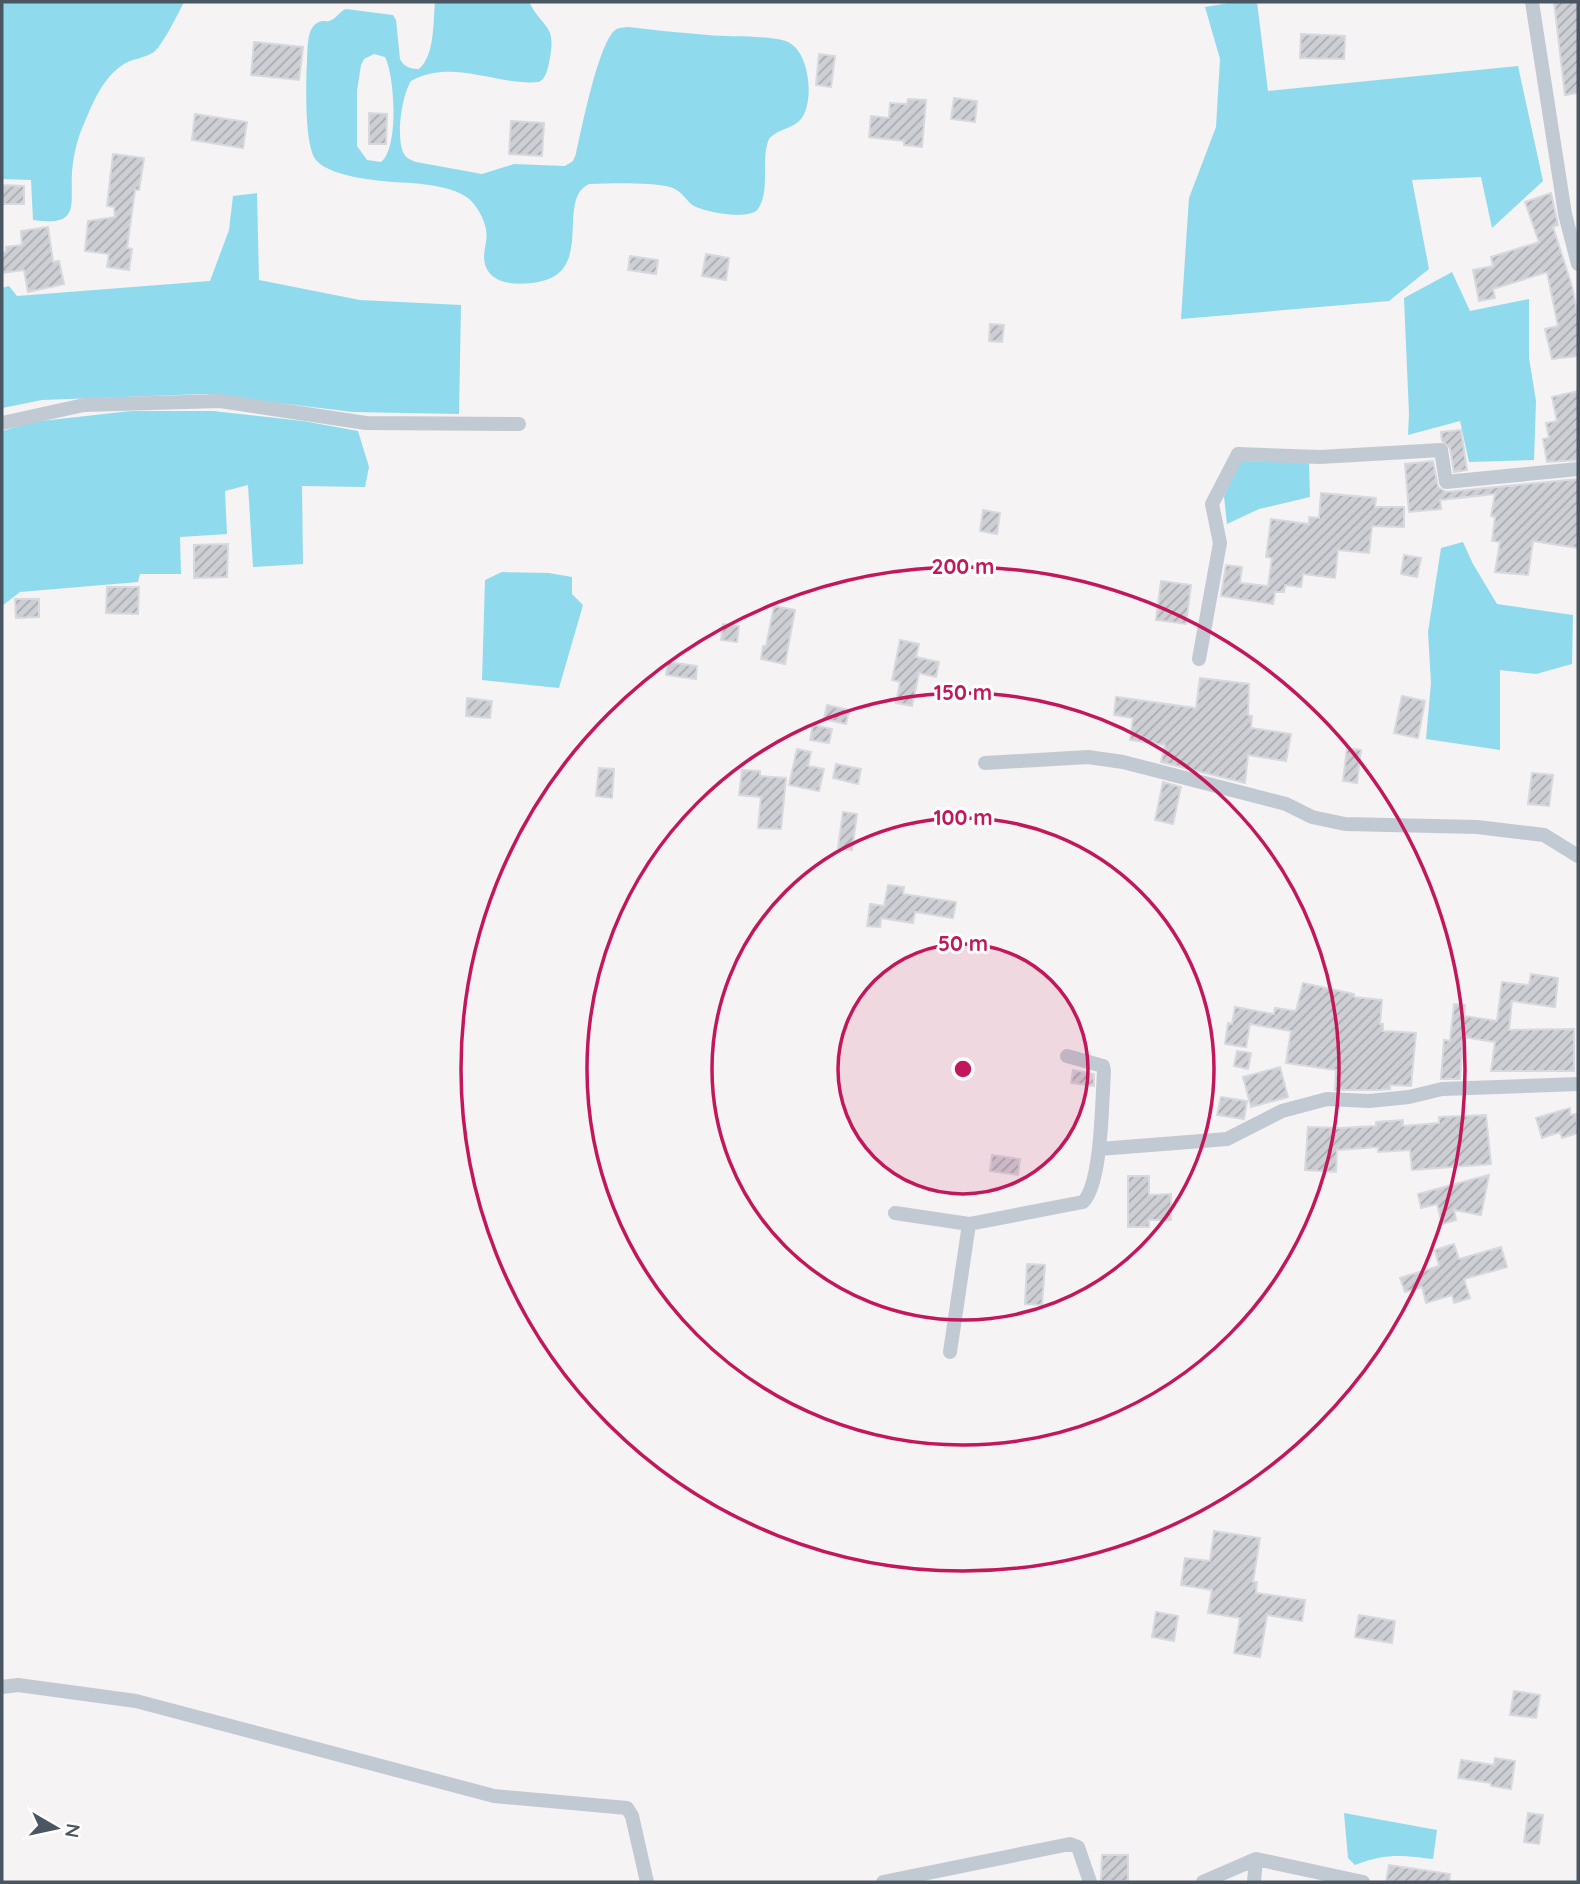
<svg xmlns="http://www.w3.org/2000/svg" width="1580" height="1884" font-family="Quicksand,sans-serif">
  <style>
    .water { fill: #90daee; fill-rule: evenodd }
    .building { fill: url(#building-hatch); stroke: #d7d9de; stroke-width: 2 }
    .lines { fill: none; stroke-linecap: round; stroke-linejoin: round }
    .minor { stroke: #c1cad2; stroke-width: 14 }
    .ring { fill: none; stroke: #c2185b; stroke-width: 3.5 }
    .centre { fill: #c2185b; stroke: #fff; stroke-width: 3.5 }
    .ring-label { font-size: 21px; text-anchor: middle; font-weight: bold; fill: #c2185b; stroke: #fff; stroke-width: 6; stroke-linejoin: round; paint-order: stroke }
  </style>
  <defs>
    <pattern id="building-hatch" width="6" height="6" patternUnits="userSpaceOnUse" patternTransform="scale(1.75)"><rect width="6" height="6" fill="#cdcfd5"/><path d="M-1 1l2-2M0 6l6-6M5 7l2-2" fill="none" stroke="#a8abb0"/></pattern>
  </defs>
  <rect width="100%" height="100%" fill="#f5f3f3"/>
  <path class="water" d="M2 2H184C179 12 162 46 154 52 145 58 132 59 124 64 102 78 93 103 83 126 77 139 73 158 72 172 70 205 81 227 33 220L31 180 2 179Z
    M435 2H529C545 32 557 23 549 63 547 71 546 78 539 82 495 86 454 58 411 81 402 95 396 135 403 152 405 158 411 160 416 162L482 174 514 164 565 166 573 161 576 154C582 127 597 51 613 32 617 27 622 28 628 27 655 30 681 33 708 35 728 37 772 35 788 42 809 52 814 97 803 116 796 129 778 128 769 139 760 160 771 190 758 209 749 221 701 212 691 204 684 197 680 190 670 187 653 182 607 183 589 184 555 199 596 272 538 282 516 286 485 285 484 257 484 248 488 239 486 230 485 220 476 204 468 198 452 187 432 185 412 183 389 182 332 179 316 160 304 146 306 80 307 61 308 49 306 27 319 22 325 20 323 22 329 21 337 19 339 11 346 9L393 15 396 20 400 59C404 67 411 69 419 69 435 55 433 22 435 2ZM374 54 385 57C395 76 399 149 381 162L367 160 357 146V91L361 65 364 59Z
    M1235 2H1257L1268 91 1518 66 1543 181 1492 228 1481 177 1412 180 1429 269 1389 301 1181 319 1189 198 1216 127 1220 59 1205 7Z
    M257 193 259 280 360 300 461 305 459 414 353 412 205 394 42 400 2 408V288L9 286 17 296 210 281 229 230 233 196Z
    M1452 272 1470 311 1529 299V358L1536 401 1534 460 1469 462 1460 421 1408 435 1409 414 1404 298Z
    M131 411H213L303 421 358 431 369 467 365 487 302 486 303 564 253 567 248 485 225 491 227 534 180 537 181 574H140L138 582 20 592 2 606V431L32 422Z
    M1241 461 1309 462 1310 497 1259 509 1227 524 1224 496Z
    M1463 542 1473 564 1497 604 1573 615 1572 664 1536 674 1500 670V750L1426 739 1431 683 1428 632 1441 548Z
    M502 572 549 573 572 577V594L583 605 559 688 482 680 485 580Z
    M1344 1813 1437 1830 1433 1859C1402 1855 1385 1853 1355 1865L1348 1858Z"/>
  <path class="building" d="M1554 2H1578V93L1565 95Z
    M1301 34 1345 36 1344 59 1300 58Z
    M254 42 303 47 299 80 251 75Z
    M819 54 835 56 831 87 816 85Z
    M954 98 977 101 975 122 951 119Z
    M908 99 926 100 922 147 904 145V141L869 137 871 116 889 118 890 103 907 104Z
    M369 113 387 114 386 144H369Z
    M195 114 247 122 243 148 192 140Z
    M511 121 544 123 542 156 509 154Z
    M113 154 144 158 139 190H135L127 248 132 249 129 270 107 267 109 254 85 251 88 221 115 217 114 207 107 206Z
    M2 185 24 186V204H2Z
    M1551 193 1558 225 1553 227 1572 286 1578 317V356L1552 359 1545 329 1558 326 1547 272 1493 289 1495 298 1479 301 1473 270 1493 266 1491 257 1539 242 1525 202Z
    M48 227 53 262 59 261 64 284 28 292 24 270 2 273V252H6V247L22 245 21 231Z
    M706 254 729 258 726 280 702 276Z
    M630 256 658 260 656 274 628 270Z
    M990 324 1004 325 1002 342 989 341Z
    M1578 391V460L1547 462 1543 439 1549 438 1546 423 1557 421 1552 397Z
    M1461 430 1467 470 1454 472 1450 448 1442 441 1441 432Z
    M1433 461 1438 487 1446 492 1578 479V548L1533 541 1528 575 1495 572 1500 542 1492 541 1495 517 1491 516 1495 494 1440 500 1441 509 1409 512 1405 464Z
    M1321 493 1376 498 1375 507H1404V527L1372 526 1369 553 1338 550 1335 578 1303 574 1301 587 1285 585 1284 592H1275L1273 604 1221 596 1226 565 1242 567 1240 583 1268 586 1272 558 1266 557 1271 519 1309 524V517L1319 518Z
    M983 510 1000 513 997 534 980 531Z
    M228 544 227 577 194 578V545Z
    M1404 555 1421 558 1417 577 1401 574Z
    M1161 581 1191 585 1186 624 1156 620Z
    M107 587H139L138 614 106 613Z
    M15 599H39V617L16 618Z
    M774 606 795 610 785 664 761 659 763 646H766Z
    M723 624 739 626 737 642 721 640Z
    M900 640 919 644 916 657 939 662 936 677 919 673 912 706 896 703 900 682 892 680Z
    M668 662 697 666 696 679 666 675Z
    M1200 678 1249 684 1248 715 1252 716 1251 728 1291 734 1286 761 1248 755 1245 783 1161 762 1165 745 1130 740 1133 718 1114 715 1116 697 1196 708Z
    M1402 696 1425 701 1418 738 1394 733Z
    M467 698 492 701 490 718 466 716Z
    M827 705 849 710 846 724 824 719Z
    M813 725 832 729 829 743 810 740Z
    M1347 748 1361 750 1357 783 1343 781Z
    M797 749 811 752 808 766 824 769 819 791 789 785Z
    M836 764 861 769 858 784 833 778Z
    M599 768 614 769 612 798 596 796Z
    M742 770 760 771V776L786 778 781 829 758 828 761 797 739 795Z
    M1532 773 1553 775 1549 806 1528 804Z
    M1163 782 1181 787 1173 824 1155 820Z
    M843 812 857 814 852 850 838 848Z
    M888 885 904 887 903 894 956 902 953 918 915 912 913 923 881 918 880 927 867 926 870 904 884 906Z
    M1531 974 1558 978 1555 1007 1512 1001 1509 1030 1574 1029V1071H1491L1495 1042 1463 1037 1460 1079H1441L1444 1040 1450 1041 1454 1004 1465 1005 1464 1016 1497 1021 1502 982 1529 985Z
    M1303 983 1354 994V997L1382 1000 1380 1024H1383V1031L1416 1033 1411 1086 1390 1085V1089L1379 1090H1335L1336 1070 1286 1063 1291 1031 1250 1024 1246 1047 1225 1044 1228 1023 1232 1024 1235 1007 1274 1014 1275 1008 1296 1011Z
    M1237 1051 1251 1053 1248 1069 1234 1066Z
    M1280 1067 1288 1097 1251 1107 1243 1077Z
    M1073 1070 1094 1074V1086L1071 1083Z
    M1221 1097 1247 1101 1244 1119 1217 1115Z
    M1570 1108V1115L1576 1114 1578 1133 1562 1138 1560 1132 1542 1138 1536 1118Z
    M1486 1115 1491 1164 1412 1170 1410 1150 1378 1152V1147L1337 1150 1336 1172 1305 1170 1308 1127 1341 1128 1376 1126V1122L1403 1120V1126L1439 1123V1117Z
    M992 1155 1020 1159 1018 1175 990 1171Z
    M1489 1175 1481 1215 1454 1210 1456 1220 1442 1224 1437 1204 1421 1208 1418 1194Z
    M1128 1176H1149V1195L1171 1194V1220H1149V1227H1128Z
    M1454 1244 1459 1259 1501 1247 1507 1267 1464 1279 1470 1298 1454 1303 1452 1295 1426 1303 1422 1287 1405 1292 1400 1278 1439 1266 1435 1250Z
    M1027 1264 1045 1265 1042 1305 1025 1304Z
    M1214 1531 1260 1538 1253 1582H1257L1256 1593 1305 1600 1302 1621 1267 1615 1260 1657 1234 1653 1240 1618 1208 1613 1212 1590 1181 1585 1185 1558 1210 1561Z
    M1156 1612 1178 1616 1174 1641 1152 1637Z
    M1359 1615 1395 1621 1392 1643 1355 1637Z
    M1514 1691 1540 1695 1536 1718 1510 1715Z
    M1495 1758 1515 1761 1511 1789 1491 1786V1783L1458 1778 1461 1760 1494 1765Z
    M1528 1813 1543 1815 1539 1844 1524 1842Z
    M1102 1855H1128V1881H1101Z
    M1389 1865 1450 1874 1449 1882H1386Z"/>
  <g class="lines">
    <path class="minor" d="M1532 2 1565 214 1578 264
      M2 423 84 405 220 401 366 423 519 424
      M1199 659 1220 543 1212 504 1238 454 1320 457 1441 450 1446 482 1578 469
      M985 763 1088 757 1123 762 1286 804 1312 817 1345 824 1477 827 1544 835 1578 856
      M1099 1149 1227 1139 1282 1111 1327 1099 1369 1101 1409 1097 1442 1089 1578 1084
      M895 1213 969 1224 1083 1202C1102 1184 1102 1099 1104 1071L1103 1066 1067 1056
      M950 1352 969 1224
      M2 1687 18 1685 136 1701 494 1796 627 1808 632 1816 647 1882
      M883 1882 1070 1844 1078 1847 1090 1882
      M1203 1882 1256 1859 1363 1882
      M1254 1882 1256 1859"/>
  </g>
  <circle cx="963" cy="1069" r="125" fill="#c2185b" fill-opacity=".12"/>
  <g class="ring">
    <circle cx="963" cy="1069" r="125"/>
    <circle cx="963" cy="1069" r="251"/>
    <circle cx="963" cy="1069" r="376"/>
    <circle cx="963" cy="1069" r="502"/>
  </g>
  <circle cx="963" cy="1069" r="10" class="centre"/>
  <g class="ring-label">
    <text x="963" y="574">200 m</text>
    <text x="963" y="700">150 m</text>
    <text x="963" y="825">100 m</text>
    <text x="963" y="951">50 m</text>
  </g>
  <rect width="1580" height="1884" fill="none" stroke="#4a5661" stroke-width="7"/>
  <g transform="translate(56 1828) rotate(99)" stroke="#ffffff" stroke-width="5" paint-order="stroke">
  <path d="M0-5L12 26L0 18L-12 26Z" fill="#4a5661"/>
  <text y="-10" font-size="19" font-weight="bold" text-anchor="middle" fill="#4a5661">N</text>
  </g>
</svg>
